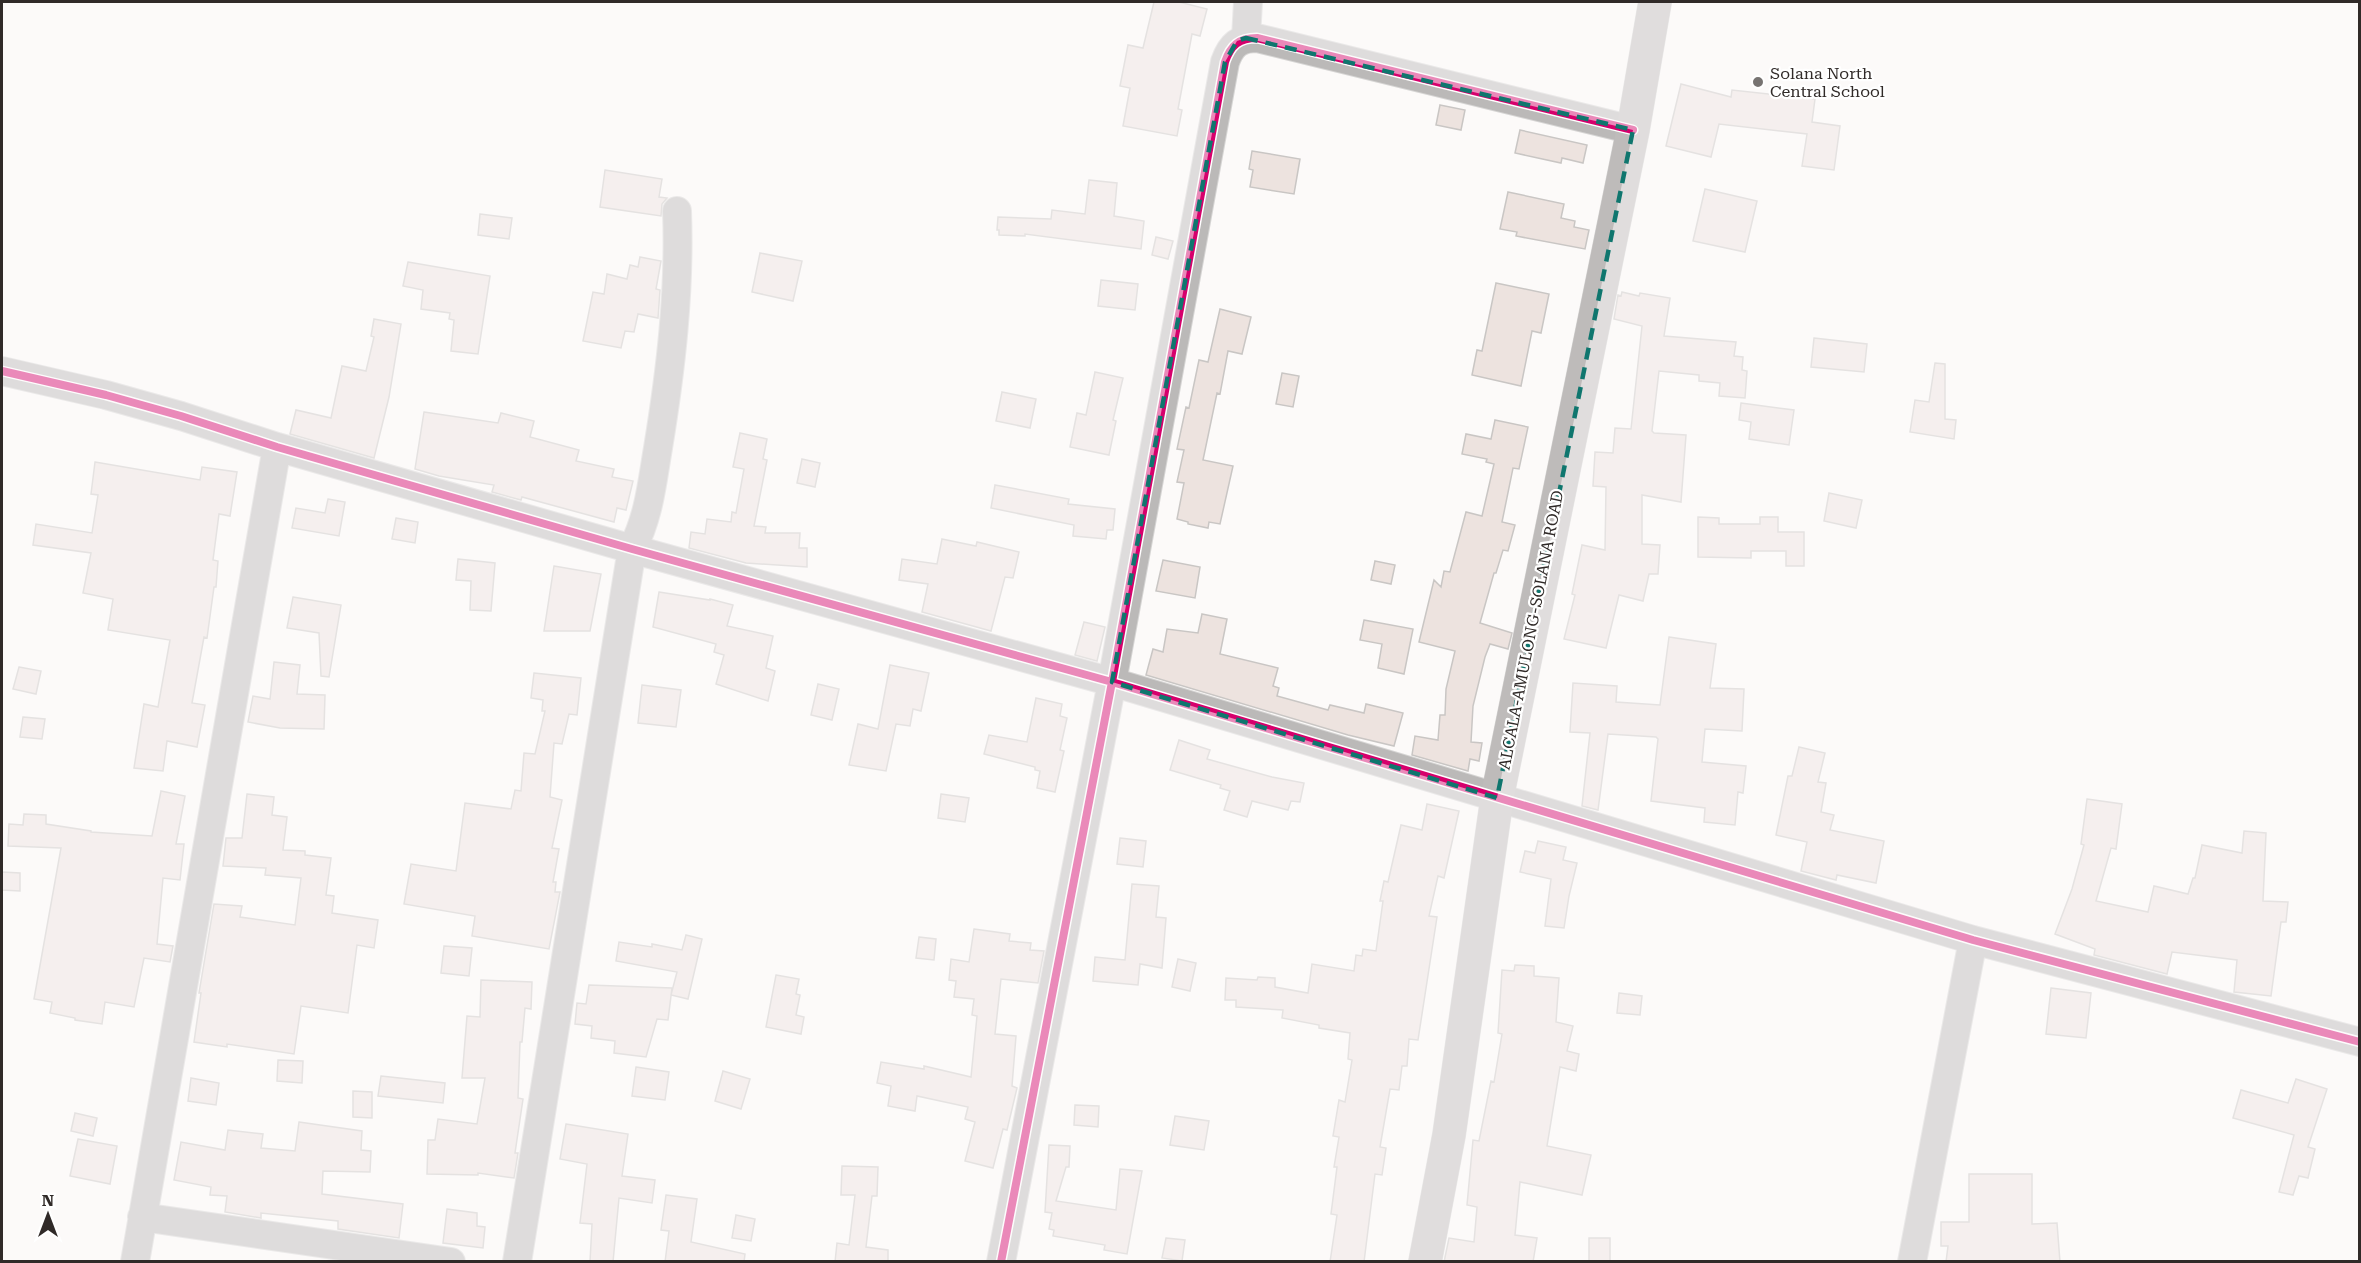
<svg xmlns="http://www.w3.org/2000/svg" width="2361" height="1263" font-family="'Roboto Serif',serif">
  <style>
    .building { fill: #ede3df; stroke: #c9c6c4; stroke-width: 1.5 }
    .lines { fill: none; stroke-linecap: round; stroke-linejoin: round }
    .minor-casing { stroke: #d6d5d4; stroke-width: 30 }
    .major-casing { stroke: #d6d5d4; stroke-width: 34 }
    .minor { stroke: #bbb9b8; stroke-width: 28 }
    .major { stroke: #bebbba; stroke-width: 33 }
    .cycleway-casing { stroke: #fff; stroke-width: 11 }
    .cycleway { stroke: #d6006c; stroke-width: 8 }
    .marked { fill: none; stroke: #0f766e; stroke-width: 4.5; stroke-dasharray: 12 8; stroke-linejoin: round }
    .poi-dot { fill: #777371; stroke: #fff; stroke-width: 2 }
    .labels { text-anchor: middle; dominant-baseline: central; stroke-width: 4.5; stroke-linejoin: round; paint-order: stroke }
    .poi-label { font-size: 16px; fill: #302a28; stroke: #fff; text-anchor: start }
    .street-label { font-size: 16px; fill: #302a28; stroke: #fff }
  </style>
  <rect width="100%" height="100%" fill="#fcfaf9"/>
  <path class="building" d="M1154 2H1179L1207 9 1200 36 1192 34 1178 109 1182 110 1177 136 1123 126 1130 88 1120 86 1128 45 1143 48Z
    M1681 84 1731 97 1732 90 1815 99 1812 122 1840 126 1834 170 1802 166 1807 134 1719 124 1711 157 1666 146Z
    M1440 105 1465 110 1461 130 1436 125Z
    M1520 130 1587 145 1583 163 1562 158 1561 163 1515 153Z
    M1252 151 1300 159 1294 194 1250 187 1253 170 1249 169Z
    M605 170 662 179 659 197 667 198 662 204 661 216 600 207Z
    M1089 180 1117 183 1114 216 1144 221 1141 249 1025 234V236L999 235V230H997L998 217 1051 219 1052 210 1085 214Z
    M1705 189 1757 201 1745 252 1693 241Z
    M1508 192 1564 204 1561 218 1575 221 1574 227 1589 230 1585 249 1516 236 1517 232 1500 229Z
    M480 214 512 218 509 239 478 235Z
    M1156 237 1173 241 1168 259 1152 255Z
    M760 253 802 261 793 301 752 292Z
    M640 257 661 261 656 289 660 290 658 318 638 314 634 332 625 331 621 348 583 341 593 292 604 294 607 274 627 279 630 265 638 267Z
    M408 262 490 276 478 354 451 351 454 320 449 319 450 313 421 309 423 290 403 286Z
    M1101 280 1138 284 1135 310 1098 306Z
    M1496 283 1549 294 1541 333 1532 331 1521 386 1472 375 1477 350 1482 351Z
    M1622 292 1639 296 1640 293 1670 298 1664 336 1736 342 1734 356 1743 357 1742 370 1747 371 1745 398 1719 396 1720 383 1699 381V375L1659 371 1652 431 1654 433 1686 435 1681 502 1642 495V544L1660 545 1658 574H1649L1643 601 1619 595 1606 648 1564 639 1575 595 1572 594 1582 545 1605 550 1606 487 1593 486 1595 452 1613 453 1615 428 1631 429 1642 326 1614 319 1618 295 1621 296Z
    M1220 309 1251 317 1242 354 1228 351 1220 394 1217 393 1203 460 1233 466 1220 524 1209 522 1208 528 1188 524V522L1177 519 1184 483 1177 482 1184 450 1177 449 1186 407 1189 408 1199 360 1208 362Z
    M374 319 401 324 389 397 374 458 290 434 296 410 331 418 342 366 366 371 374 337 371 336Z
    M1814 338 1867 344 1864 372 1811 367Z
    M1935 363 1945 364V419L1956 420 1954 439 1910 432 1915 400 1929 402Z
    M1095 372 1123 378 1113 420 1116 421 1109 455 1070 447 1077 413 1086 415Z
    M1282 373 1299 376 1293 407 1276 404Z
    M1002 392 1036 399 1030 428 996 421Z
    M1741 403 1794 410 1789 445 1749 439 1751 422 1739 420Z
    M424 412 498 423 501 413 534 421 530 437 579 450 576 461 614 469 612 477 633 481 626 510 617 508 614 522 522 497 521 500 492 492 494 485 439 476 415 469Z
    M1495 420 1528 427 1519 469 1513 468 1502 522 1515 525 1508 551 1503 550 1496 573H1494L1480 623 1512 633 1508 649 1490 644 1485 657 1473 706 1471 742 1482 743 1479 761 1470 759 1468 771 1412 755 1415 736 1438 740 1440 715H1445L1446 689 1455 651 1419 642 1434 580 1441 587 1444 571 1450 572 1466 512 1482 516 1494 464 1486 462 1487 459 1462 454 1466 434 1491 439Z
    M740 433 767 439 763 459 767 460 754 526 766 527 765 533H800L799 548H807V567L746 563 689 548 691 532 705 534 707 519 731 522 732 512 736 513 744 469 733 467Z
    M802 459 820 463 815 487 797 483Z
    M95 462 200 480 202 467 237 472 230 516 219 514 213 560 218 561 216 587H214L207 638 204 637 192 703 205 705 197 747 167 741 163 771 134 768 144 704 158 707 170 640 108 630 113 599 83 593 91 553 33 545 36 524 92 533 98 495 91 494Z
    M995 485 1069 499 1068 504 1115 509 1113 530H1107L1106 539 1073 536 1074 525 991 508Z
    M1829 493 1862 500 1856 528 1824 521Z
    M328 499 345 502 339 536 292 528 296 508 325 513Z
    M1698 517 1719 518V524H1760V517H1778V532H1804V566H1786V551H1751V558L1698 557Z
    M396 518 418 522 415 543 392 539Z
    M942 539 976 546 977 542 1019 552 1013 578 1005 577 991 631 922 612 928 584 899 580 902 559 937 564Z
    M458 559 495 563 491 611 470 610 471 581 456 580Z
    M1163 560 1200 567 1195 598 1156 591Z
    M1375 561 1395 565 1391 584 1371 580Z
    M554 566 601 574 590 631H544Z
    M659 592 710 600V599L733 605 727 626 773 636 766 668 775 671 768 701 716 684 724 655 714 652 716 644 653 627Z
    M293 597 341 605 329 677 321 676 319 633 287 628Z
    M1202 614 1227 619 1220 654 1278 668 1273 686 1279 688 1277 696 1328 710 1330 705 1364 713 1366 704 1403 713 1394 746 1348 735 1146 675 1153 649 1163 652 1167 629 1198 633Z
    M1364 620 1413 629 1404 674 1378 668 1382 644 1360 640Z
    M1084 622 1105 627 1097 661 1075 655Z
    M1669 637 1716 644 1710 688 1744 689 1742 731 1705 729 1702 762 1746 766 1743 793 1738 792 1735 825 1704 822 1705 808 1651 801 1658 739 1656 737 1608 734 1598 810 1582 806 1590 733 1570 732 1573 683 1617 686 1616 702 1660 705Z
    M274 662 300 665 297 694 325 695 324 729 280 728 248 722 253 696 270 699Z
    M890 665 929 673 921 711 913 709 910 726 896 724 886 771 849 765 858 724 878 729Z
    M19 667 41 671 36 694 13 689Z
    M534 673 581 678 577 715 569 714 562 744 554 743 550 797 562 800 552 848 559 849 553 882H556L555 892H560L549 949 472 936 475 916 404 904 411 864 456 871 465 803 511 809 515 790 521 791 524 753 535 754 545 711H542L543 700 531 698Z
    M818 684 839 689 832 720 811 715Z
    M642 685 681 690 676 727 638 723Z
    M1036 698 1062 704 1060 716 1067 718 1060 750 1064 751 1055 792 1037 788 1040 771 1035 770V767L984 754 989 735 1027 742Z
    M23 717 45 719 42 739 20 737Z
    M1179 740 1210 750 1207 759 1272 777 1304 783 1300 802 1291 801 1288 810 1252 801 1247 817 1224 810 1230 791 1220 788 1221 785 1170 770Z
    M1799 747 1825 753 1818 782 1826 783 1821 812 1834 815 1830 830 1884 841 1876 883 1837 875 1836 880 1801 871 1807 842 1776 835 1788 776H1792Z
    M161 791 185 796 176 844H184L180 880 163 878 157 944 173 946 170 962 144 958 134 1007 105 1002 102 1024 75 1020V1018L50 1013 52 1002 34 999 61 848 8 846 9 824 23 825 24 814 46 815V824L91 831V832L152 836Z
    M247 794 274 797 272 815 287 817 283 850 305 851V855L331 858 326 895 334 896 332 913 378 920 374 948 357 945 348 1013 301 1006 294 1054 227 1044V1047L194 1042 201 993H199L214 904 242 906 240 917 295 925 301 878 265 875 266 868 223 866 226 838H242Z
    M941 794 969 798 965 822 938 818Z
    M2087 799 2122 804 2116 849 2111 848 2096 901 2148 912 2154 886 2188 894 2193 878H2195L2202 845 2242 853 2244 831 2266 833 2263 901 2288 902 2286 922H2281L2271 996 2234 992 2237 960 2172 952 2167 974 2094 955 2095 949 2055 934 2072 889 2084 845 2081 844Z
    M1427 804 1459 811 1444 878 1438 876 1429 916 1437 917 1418 1040 1409 1039 1407 1066H1402L1399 1090 1390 1089 1380 1147 1386 1148 1382 1175 1375 1174 1364 1262H1330L1337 1215 1331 1214 1337 1167H1334L1339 1137 1333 1136 1339 1100 1345 1102 1352 1060 1348 1059 1350 1033 1319 1028V1025L1282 1018 1283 1010 1236 1007V1000H1225L1226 978 1257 980 1258 977 1275 978V987L1308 993 1312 964 1354 971 1356 955 1362 956 1363 949 1376 951 1383 901H1380L1384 881 1388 882 1401 825 1422 830Z
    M1120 838 1146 841 1143 867 1117 864Z
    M1538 841 1566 847 1563 860 1577 863 1569 896 1564 928 1545 926 1551 879 1520 872 1525 851 1535 853Z
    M2 872 20 873V891L2 890Z
    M1132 884 1159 886 1156 917 1166 918 1162 968 1140 964 1138 985 1093 981 1095 957 1125 960Z
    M974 929 1010 934 1009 941 1031 943 1030 950 1044 951 1038 983 1001 979 995 1034 1016 1036 1012 1086 1017 1088 1007 1130 1003 1129 993 1168 965 1161 975 1122 965 1119 968 1107 917 1096 915 1111 888 1106 891 1086 877 1083 881 1062 924 1069V1066L971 1077 977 1016 972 1015 974 999 954 997 956 981 949 980 951 959 969 962Z
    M686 935 702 939 688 999 671 995 677 972 616 961 619 942 652 947V944L682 950Z
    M919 937 936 939 934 960 916 958Z
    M444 946 472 948 469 976 441 973Z
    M1178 959 1196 963 1190 991 1172 987Z
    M1515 965 1534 966V976L1559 978 1556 1022 1573 1026 1567 1051 1579 1054 1576 1071 1560 1067 1547 1146 1591 1155 1582 1195 1520 1182 1515 1235 1537 1238 1533 1262H1444L1449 1238 1474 1242 1477 1207 1467 1205 1473 1140 1479 1141 1491 1081 1494 1082 1502 1034 1498 1033 1502 970 1514 971Z
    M776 975 799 979 796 994 800 995 796 1015 804 1017 801 1034 766 1027Z
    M481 980 532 982 531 1009 525 1008 522 1042H520L518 1098 523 1099 515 1153H518L514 1178 478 1173V1175L427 1174 428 1140H435L438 1119 477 1124 485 1078H462L467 1016 480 1017Z
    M589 985 672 988 668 1020 657 1019 646 1057 614 1053 615 1041 591 1038 592 1026 575 1024 577 1003 586 1004Z
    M2051 988 2091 993 2086 1038 2046 1034Z
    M1619 993 1642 996 1640 1015 1617 1013Z
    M278 1060 303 1061 302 1083 277 1081Z
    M636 1067 669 1072 665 1100 632 1096Z
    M723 1071 750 1079 741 1109 715 1101Z
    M381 1076 445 1083 443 1103 378 1096Z
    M191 1078 219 1083 216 1105 188 1101Z
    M2296 1079 2327 1089 2308 1147 2315 1149 2308 1178 2299 1176 2293 1195 2279 1192 2294 1135 2233 1118 2241 1090 2288 1103Z
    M353 1091 372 1092V1118L353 1117Z
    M1075 1105 1099 1106 1098 1127 1074 1125Z
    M75 1113 97 1118 93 1136 71 1131Z
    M1175 1116 1209 1121 1204 1150 1170 1145Z
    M299 1122 362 1131 361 1150 371 1151 370 1172 323 1171 322 1194 403 1204 399 1238 338 1229V1221L261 1213V1218L225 1212 227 1196 210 1195 211 1187 174 1180 181 1142 225 1150 228 1130 263 1134 261 1148 295 1151Z
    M566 1124 628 1134 622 1176 655 1180 652 1203 619 1198 613 1262H590L592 1224 580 1223 587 1164 560 1159Z
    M78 1139 117 1146 110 1184 70 1176Z
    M1049 1145 1070 1146 1069 1167H1066L1056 1201 1116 1210 1120 1169 1142 1171 1127 1254 1104 1250 1105 1245 1053 1236 1054 1230 1049 1229 1052 1213 1045 1212Z
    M842 1166 878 1167 877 1196H872L866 1247 888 1250V1262H835L837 1243 849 1245 855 1195H841Z
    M1969 1174H2032V1224L2057 1223 2060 1262H1946L1948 1246H1941V1222H1969Z
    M666 1195 697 1199 691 1242 745 1254 744 1262H665L669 1231 661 1230Z
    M447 1209 477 1213V1226L485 1227 483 1248 443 1243Z
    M736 1215 755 1219 751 1241 732 1238Z
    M1166 1238 1185 1240 1182 1261 1162 1258Z
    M1589 1238H1610V1262H1589Z"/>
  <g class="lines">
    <g class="minor-casing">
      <path id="minor" d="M1246 38 1248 2
        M2 371 106 395 181 416 277 447 632 549 1112 682 1973 940 2360 1042
        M142 1217 451 1262
        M135 1262 277 447
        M517 1262 632 549C649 517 652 483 658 448 671 369 680 291 677 211
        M1001 1262 1112 682 1225 62C1231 45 1239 38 1257 38L1633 130
        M1912 1262 1973 940"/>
    </g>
    <g class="major-casing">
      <path id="major" d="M1425 1262 1449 1135 1497 798 1633 130 1655 2"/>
    </g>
    <use href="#minor" class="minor"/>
    <use href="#major" class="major"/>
    <g class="cycleway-casing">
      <path id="cycleway" d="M2 371 106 395 181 416 277 447 632 549 1112 682 1973 940 2360 1042
        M1001 1262 1112 682 1225 62C1231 45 1239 38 1257 38L1633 130"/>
    </g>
    <use href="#cycleway" class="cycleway"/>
  </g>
  <path d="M0 0H2361V1263H0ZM1246 38 1633 130 1497 798 1112 682 1225 62 1237 41Z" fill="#fcfaf9" fill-opacity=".55" fill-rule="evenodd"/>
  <path class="marked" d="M1246 38 1633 130 1497 798 1112 682 1225 62 1237 41Z"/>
  <circle class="poi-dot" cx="1758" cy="82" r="6"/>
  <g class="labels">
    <g class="poi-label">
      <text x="1770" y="73">Solana North<tspan x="1770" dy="18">Central School</tspan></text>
    </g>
    <g class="street-label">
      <text transform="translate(1531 630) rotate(-79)">ALCALA-AMULONG-SOLANA ROAD</text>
    </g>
  </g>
  <rect width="2361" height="1263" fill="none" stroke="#302a28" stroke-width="6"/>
  <g transform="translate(48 1215)" stroke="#ffffff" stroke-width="4.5" paint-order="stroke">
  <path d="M0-4.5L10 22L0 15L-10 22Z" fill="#302a28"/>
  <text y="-9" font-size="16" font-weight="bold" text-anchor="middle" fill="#302a28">N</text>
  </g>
</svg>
